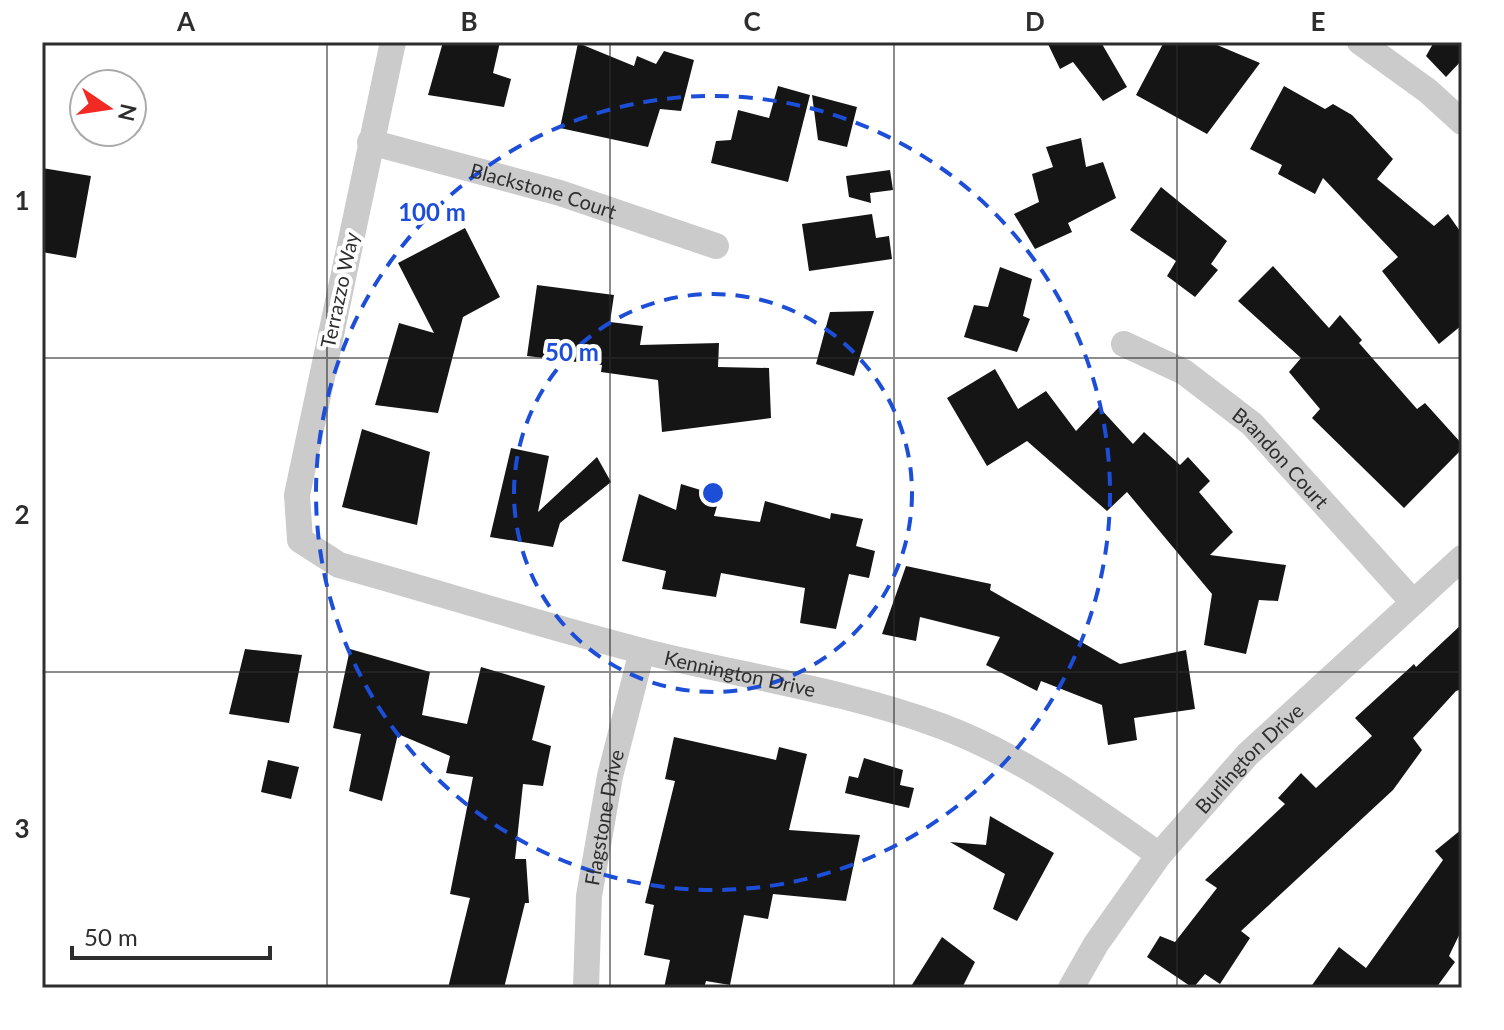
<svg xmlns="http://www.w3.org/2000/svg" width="1504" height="1030" font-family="Lato,sans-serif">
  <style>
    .building { fill: #151515 }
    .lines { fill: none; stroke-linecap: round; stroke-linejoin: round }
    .minor { stroke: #cbcbcb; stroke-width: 26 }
    .grid { fill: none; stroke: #2e2e2e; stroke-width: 2; stroke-opacity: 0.55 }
    .ring { fill: none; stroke: #1d4ed8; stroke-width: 4; stroke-dasharray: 14 10 }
    .labels { text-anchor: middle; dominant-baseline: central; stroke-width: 8; stroke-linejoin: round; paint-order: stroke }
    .street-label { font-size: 20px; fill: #2e2e2e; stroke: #fff }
    .centre { fill: #1d4ed8; stroke: #fff; stroke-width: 4 }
    .ring-label { font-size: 24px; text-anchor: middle; font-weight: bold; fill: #1d4ed8; stroke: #fff; stroke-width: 8; stroke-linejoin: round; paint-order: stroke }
    .neatline { fill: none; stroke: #2e2e2e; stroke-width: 3 }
    .grid-label { font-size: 26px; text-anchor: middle; font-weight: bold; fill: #2e2e2e }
  </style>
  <rect width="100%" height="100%" fill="#fff"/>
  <path class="building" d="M443 42H500L493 73 511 79 504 107 428 95Z
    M1047 42H1106L1102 44 1127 87 1103 101 1073 62 1060 69Z
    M1164 42H1210L1260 63 1207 134 1136 95Z
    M1434 42H1462V60L1446 77 1426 56Z
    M578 43 634 66 637 56 656 64 664 51 694 60 681 111 660 109 648 147 560 128Z
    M778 86 810 95 788 182 711 163 716 141 731 140 738 110 769 118Z
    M1284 86 1325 109 1333 104 1352 115 1393 159 1377 179 1434 226 1448 214 1462 234V325L1439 344 1382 271 1398 257 1323 178 1315 194 1278 174 1282 165 1250 149Z
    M812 95 857 107 847 147 818 140Z
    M1081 138 1086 167 1103 162 1116 198 1068 223 1072 232 1035 249 1014 214 1039 202 1032 174 1053 167 1046 147Z
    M42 168 91 176 76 258 42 252Z
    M890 170 893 190 870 193 871 203 849 197 846 176Z
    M1161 187 1227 241 1211 264 1218 270 1195 297 1167 276 1176 261 1130 230Z
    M872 214 876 238 889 236 892 259 809 271 802 224Z
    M465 228 500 297 463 317 438 413 375 405 399 323 434 333 398 263Z
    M1273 266 1329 328 1340 315 1362 340 1359 343 1417 409 1425 403 1462 444V449L1404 508 1312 418 1320 409 1289 372 1301 358 1238 301Z
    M1000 267 1032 279 1023 316 1030 319 1017 352 964 337 974 305 988 307Z
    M537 285 614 295 610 322 643 326 640 345 719 343 718 367 769 368 771 418 662 432 658 380 601 372 602 365 527 356Z
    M874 311 854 376 816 364 830 312Z
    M995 369 1018 409 1046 391 1076 431 1099 407 1133 444 1144 432 1180 465 1188 457 1210 481 1199 492 1233 532 1210 555 1286 565 1278 601 1259 600 1246 654 1204 645 1212 594 1127 492 1107 511 1027 441 987 466 947 398Z
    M362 429 430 452 417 525 342 507Z
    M511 448 549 456 538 512 597 457 611 482 560 523 553 547 490 537Z
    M681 484 720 496 714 516 760 522 765 501 830 519 831 513 863 519 856 546 875 551 869 578 849 574 836 629 800 623 805 588 721 573 716 597 662 589 666 571 622 561 639 494 676 510Z
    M906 566 991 584 990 590 1120 664 1186 650 1195 709 1134 718 1137 740 1108 745 1102 705 1041 681 1037 691 986 665 1000 637 920 617 916 641 882 634Z
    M1462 624V689L1456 691 1413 738 1422 750 1393 790 1241 931 1250 938 1220 984 1205 974 1193 988 1147 957 1160 936 1175 942 1217 888 1205 880 1285 804 1278 798 1301 773 1316 788 1372 736 1355 718 1414 664 1416 667Z
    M245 649 302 655 289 723 229 714Z
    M350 649 430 672 422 715 467 724 481 667 545 686 532 740 551 746 543 786 523 784 515 859H526L529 903H525L504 988H448L470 898 450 894 473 777 446 773 450 756 398 734 382 801 349 791 361 734 333 728Z
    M674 737 776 760 779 747 807 754 789 830 860 835 846 901 773 894 768 919 744 915 730 985 706 981 704 988H664L670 960 644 955 654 905 645 903 675 781 665 779Z
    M864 758 903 770 900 785 914 788 909 808 845 793 849 776 858 778Z
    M268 760 299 767 291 799 261 792Z
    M990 816 1054 853 1017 921 993 909 1005 874 950 842 986 845Z
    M1462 829V929L1449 956 1455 962 1436 988H1310L1339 947 1366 968 1443 860 1435 851Z
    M942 937 975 962 962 988H910Z"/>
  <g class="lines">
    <g class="minor">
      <path id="s1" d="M393 42 297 495 300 540 339 565C440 593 540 625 642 651 741 676 844 690 941 726 1021 756 1090 806 1159 855"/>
      <path d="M1360 42 1428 91 1462 122"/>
      <path id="s2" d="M370 142 560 193 716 246"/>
      <path id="s3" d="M1124 344 1184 372 1252 424 1413 602"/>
      <path id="s4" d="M586 988 589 896 610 776 642 651"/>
      <path id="s5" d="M1071 988 1096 944 1159 855 1248 754 1462 558"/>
    </g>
  </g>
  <path class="grid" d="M327 42V988M610 42V988M894 42V988M1177 42V988M42 358H1462M42 672H1462"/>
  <g class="ring">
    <circle cx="713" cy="493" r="199"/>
    <circle cx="713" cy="493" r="397"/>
  </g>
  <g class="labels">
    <g class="street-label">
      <text stroke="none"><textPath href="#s2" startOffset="180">Blackstone Court</textPath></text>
      <text transform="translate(339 290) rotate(-78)">Terrazzo Way</text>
      <text stroke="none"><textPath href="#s3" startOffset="196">Brandon Court</textPath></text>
      <text stroke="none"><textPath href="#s1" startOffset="970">Kennington Drive</textPath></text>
      <text stroke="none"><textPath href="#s5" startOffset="292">Burlington Drive</textPath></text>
      <text stroke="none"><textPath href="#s4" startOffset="172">Flagstone Drive</textPath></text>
    </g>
  </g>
  <circle cx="713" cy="493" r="12" class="centre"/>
  <g class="ring-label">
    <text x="432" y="221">100 m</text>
    <text x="572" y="361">50 m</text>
  </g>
  <rect width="1504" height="1030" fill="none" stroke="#ffffff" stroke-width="88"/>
  <g transform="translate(108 108) rotate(103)"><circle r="38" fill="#ffffff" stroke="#ababab" stroke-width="2"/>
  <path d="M0-6L14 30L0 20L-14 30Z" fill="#f12b23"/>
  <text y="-12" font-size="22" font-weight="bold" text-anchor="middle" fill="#2e2e2e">N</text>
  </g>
  <path d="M72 946v12h198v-12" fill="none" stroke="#2e2e2e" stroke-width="4"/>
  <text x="84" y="946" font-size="24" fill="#2e2e2e" stroke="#ffffff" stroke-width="6" paint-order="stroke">50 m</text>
  <rect x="44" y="44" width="1416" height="942" class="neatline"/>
  <g class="grid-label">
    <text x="186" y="31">A</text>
    <text x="469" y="31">B</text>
    <text x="752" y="31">C</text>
    <text x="1035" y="31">D</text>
    <text x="1318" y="31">E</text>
    <text x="22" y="210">1</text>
    <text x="22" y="524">2</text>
    <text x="22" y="838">3</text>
  </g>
</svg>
